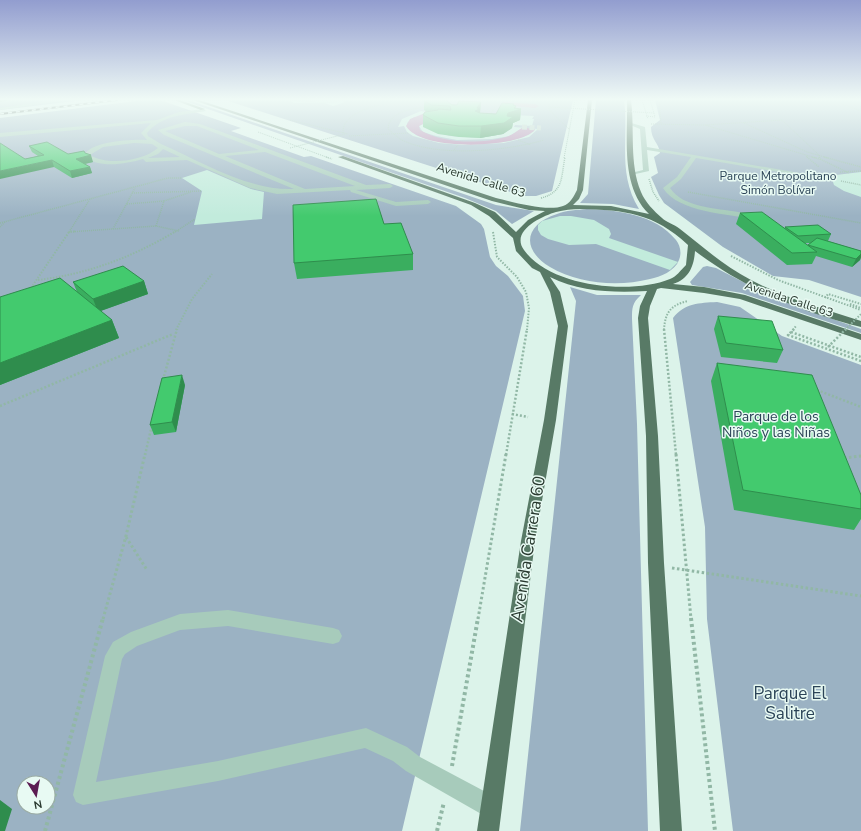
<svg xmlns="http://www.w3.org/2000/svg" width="861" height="831" font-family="'Nunito Sans',sans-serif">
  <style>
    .green { fill: #9bb2c3; fill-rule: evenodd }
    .plaza { fill: #c2ebdc; fill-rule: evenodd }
    .water { fill: #b17aaa }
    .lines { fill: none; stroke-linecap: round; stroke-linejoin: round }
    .canal { fill: #b17aaa; fill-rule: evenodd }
    .minor-tunnel { stroke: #b8cec4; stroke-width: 5; stroke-dasharray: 5 2.5; stroke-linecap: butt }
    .path-far5 { stroke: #91b7a5; stroke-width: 1; stroke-dasharray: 1 1; stroke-linecap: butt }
    .path-far4 { stroke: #91b7a5; stroke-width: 1.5; stroke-dasharray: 1 1; stroke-linecap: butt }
    .path-far3 { stroke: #91b7a5; stroke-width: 2; stroke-dasharray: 1.5 1.5; stroke-linecap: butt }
    .path-far2 { stroke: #91b7a5; stroke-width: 2.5; stroke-dasharray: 2 2; stroke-linecap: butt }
    .path-far1 { stroke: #91b7a5; stroke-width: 3; stroke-dasharray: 2.5 2.5; stroke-linecap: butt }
    .path { stroke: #91b7a5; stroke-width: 4; stroke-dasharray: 3 3; stroke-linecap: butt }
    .minor { fill: #a7cbbb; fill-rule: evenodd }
    .major { fill: #587a66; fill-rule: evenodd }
    .rail-casing { stroke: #28382e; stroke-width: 2 }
    .rail { stroke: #e8faf3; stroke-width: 1.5; stroke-dasharray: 4; stroke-linecap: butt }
    .path-bridge-far2 { stroke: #91b7a5; stroke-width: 1; stroke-dasharray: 1 1; stroke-linecap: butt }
    .path-bridge-far1 { stroke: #91b7a5; stroke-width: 2; stroke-dasharray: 1.5 1.5; stroke-linecap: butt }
    .path-bridge { stroke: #91b7a5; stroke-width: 2.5; stroke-dasharray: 2 2; stroke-linecap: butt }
    .wall { fill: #3aae5f; fill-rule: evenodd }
    .shaded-wall { fill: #2f8d4d }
    .building { fill: #43ca6e; stroke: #2f8d4d }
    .labels { text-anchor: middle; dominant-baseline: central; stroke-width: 3; stroke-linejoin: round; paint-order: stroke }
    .far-park-label { font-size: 12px; fill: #2b4357; stroke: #e8faf3 }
    .far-street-label { font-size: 12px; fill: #28382e; stroke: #e8faf3 }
    .park-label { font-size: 14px; fill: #2b4357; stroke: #e8faf3 }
    .near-street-label { font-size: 17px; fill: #28382e; stroke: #e8faf3 }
    .near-park-label { font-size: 17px; fill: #2b4357; stroke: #e8faf3 }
  </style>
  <rect width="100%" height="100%" fill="#dcf3ea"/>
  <path class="green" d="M0 100H84L0 110Z
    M144 100H160L241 128 231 131 304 157 311 156 456 206 481 224 484 229 490 257 496 266 508 276 523 296 525 311 402 831H0V118ZM24 783H48V807H24Z
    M182 100H188L496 205 534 211 512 224 496 211 465 198Z
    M203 100H573L552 191 536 196H523L225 100 208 101Z
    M596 100H624C629 139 617 173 639 209L613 204 580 203 588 194Z
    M655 100H861V297L809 280 773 276 723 247 664 203 659 195 651 177 658 173 654 157 660 153C659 143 651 140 651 127L660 120Z
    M587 209C617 210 655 214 676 240 680 245 682 253 679 260 675 271 660 277 650 279 618 287 579 284 550 267 520 249 525 224 557 214 566 210 577 210 587 209Z
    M707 266 716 268 776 299 861 329V333L742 293 692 285 690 282 703 267Z
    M570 287 597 295H641C632 303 632 308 632 319L637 424 648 831H520L576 301Z
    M717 302 740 307 782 336 861 365V831H733L707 619 705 527 673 318C685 303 699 303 717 302Z"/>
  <path class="plaza" d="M289 100 312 102H316L304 100H345L343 103 333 106 325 103H294Z
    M421 111 426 112 431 116 426 126 428 129 450 136 480 138 503 134 511 129 513 115 534 116 532 119H534L532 126 515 125 514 127 538 129 529 137 504 143 463 145 439 143 413 136 407 132 404 126 398 127 402 119ZM414 117 425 123 419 126 423 132 436 136 457 140 492 139 510 136 522 128 534 129 528 135 510 141 482 144 453 143 430 140 416 135 407 123Z
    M207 170 251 189 264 192 262 219 194 225 202 191 182 178Z
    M861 172V197L844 191 834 185 832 179 836 175Z
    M560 216H571L594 220 609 229 611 234 609 238 678 262 670 270 596 244 569 245 548 239 541 235 538 230V225L542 221Z"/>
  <path class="water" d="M425 113V123L419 126 420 130C443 144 481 144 506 137 513 135 516 131 522 128 525 127 532 129 535 129L534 131C514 149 420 151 406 126L410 119Z"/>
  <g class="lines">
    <path class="canal" d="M504 102 535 104 539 106 535 108 502 105V103Z"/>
    <path class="minor-tunnel" d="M522 127 541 128"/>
    <path class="path-far5" d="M293 100 308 103 336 102 338 100
      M310 100 319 101
      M549 100V110L569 129
      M642 100 648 119
      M659 100 661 124
      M832 100 861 111
      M853 100 861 101
      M478 103H489
      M449 105H460
      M426 107C412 109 389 111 388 129 392 132 396 136 400 139 435 158 507 151 544 140
      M483 116 485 113 490 114 500 100
      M646 116 655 117 654 113
      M290 120 348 134
      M744 123 807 152 828 158
      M651 124 705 125
      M258 132 329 158
      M343 133C342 109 387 103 405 100
      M349 136 409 133
      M518 140 531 145
      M454 150 458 145
      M806 156 808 158
      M564 158 575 100
      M816 158 705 125 782 120 819 155 820 158"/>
    <path class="path-far4" d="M326 157 332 159
      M807 157 819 167
      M812 157 820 159
      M819 157 820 159
      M824 157 861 167
      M820 159 849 173
      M840 172 861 171
      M649 179 653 192 659 201
      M841 181 861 185
      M688 192 861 223
      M132 193 202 191
      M541 198C564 192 561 177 565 157
      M127 204 164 201
      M0 223 168 178H182
      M156 226 164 201 191 192
      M0 227 5 222
      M113 229 135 188
      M69 232 90 199
      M69 232 156 226 179 231
      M175 232 195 219"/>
    <path class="path-far3" d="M493 232 497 257 517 277 526 292 529 308 527 330
      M731 256 778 280 861 310
      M38 280C88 274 133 257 176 231
      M31 288 69 232 76 231
      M825 298 828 294 861 304
      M850 304 861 308
      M176 330 192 299 212 274
      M664 330C665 312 671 305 688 301
      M793 330 796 326"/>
    <path class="path-far2" d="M664 329 676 455
      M794 329 788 335 861 361
      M791 332 861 357
      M163 380 177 329
      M817 390 861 407
      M0 406 173 334
      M512 414 528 417
      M145 455 152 425
      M506 455 527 329"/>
    <path class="path-far1" d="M676 454 691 619
      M844 458 861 456
      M126 537 147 570
      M672 568 861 596
      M103 619 126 536 145 454
      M478 619 506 454"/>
    <path class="path" d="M691 618 715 831
      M452 766 478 618
      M45 831 103 618
      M437 831 444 802"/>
    <path class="minor" d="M57 100H67L0 110V108Z
      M204 109 206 111C184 115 162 115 147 133L148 136 161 144C202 162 249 191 294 189L164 135 158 130 185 122 200 124 366 185 390 184 393 186 390 188 356 190 396 202 428 200 431 202 428 204 396 206 351 192 350 190 277 194 250 188 187 160 146 162 143 159C126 164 98 169 84 156 89 141 133 139 147 140L141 133 151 123 0 137V133L157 120 179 112ZM185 126H197L259 150 219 154 165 131ZM134 143 152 144 158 148C143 161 107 166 90 155L103 147ZM163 149 180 157 148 158 158 154ZM265 152 355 186 305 189 225 156Z
      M628 122 645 127 647 147 835 179 832 181 696 158 681 179 670 188C683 208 717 208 738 212 745 213 754 214 759 218L755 220C727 213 679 213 663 188L677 177 691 157 647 150 649 171 631 175V173L643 170 640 129 628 124Z
      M228 610 333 628 339 630 342 636 339 642 333 644 228 626 180 630 137 646 125 654 122 659 96 782 218 761 366 728 407 747 420 757 499 799 502 807 499 815 491 818 483 815 406 771 393 761 365 748 218 781 83 805 76 802 73 795 105 656 113 642 131 632 180 614Z"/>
    <path class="major" d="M174 100H180L205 109 201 110Z
      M193 100H199L496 198C512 202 548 212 563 206 570 204 574 196 577 190L588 100H592L583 190 579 199 573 205 611 206 649 214C620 185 628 138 627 100H631C635 131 629 163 641 192 645 202 654 211 662 218 666 222 674 224 680 229 703 247 724 266 751 280 785 298 824 309 861 321V327C801 312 744 288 695 251 694 266 689 279 673 284L704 287 745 295 861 334V340L740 299 704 293 661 288 657 289 650 306 648 318 658 436 664 563 682 831H660L648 563 646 436 638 318 640 306 647 291C615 293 580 292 550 277L560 292 568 326 556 420 535 541 499 831H477L521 541 544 420 558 326 550 292 540 272 532 268 516 251 513 238 489 216 471 205 338 157 343 156 475 203 495 212 516 232 528 220 545 211 529 210 492 201ZM580 209C625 210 654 213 688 245L686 265C681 270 676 277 670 279 631 295 550 287 524 250 510 231 542 216 556 212 564 210 572 209 580 209Z"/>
    <g class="rail-casing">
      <path id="rail" d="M0 114 117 100"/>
    </g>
    <use href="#rail" class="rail"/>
    <path class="path-bridge-far2" d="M549 107 654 113 650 100
      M290 148 345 134"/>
    <path class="path-bridge-far1" d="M845 330 861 314"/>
    <path class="path-bridge" d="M828 347 846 329"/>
  </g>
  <path class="wall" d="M424 100 457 105 481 102 480 113 496 114 514 105 516 106 515 108 521 109 520 120 513 123 512 128 503 134 480 138 459 137 438 134 423 127V115L427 112 424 110Z
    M29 146 68 154 85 153 93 162 85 164 90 167 92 173 72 178 54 167 25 159 38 156 32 152Z
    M740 213 785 228V227L831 234 828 241 861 251V257L860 260 852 267 816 256 812 264 787 265 736 224ZM805 243H810L808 245Z
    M384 224 413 254V270L297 279 294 263Z
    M144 281 148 294 100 311 112 320 119 338 0 385V297L77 292 73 282Z
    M718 316 783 350 777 363 721 357 714 329Z
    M717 363 861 495V519L854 530 734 510 711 381Z
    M185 385 176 432 154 435 150 425Z"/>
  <path class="shaded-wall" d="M0 100H11L0 102Z
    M481 102 480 112 479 114 475 111Z
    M514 104 513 112 516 106 515 111 521 109 520 120 513 123 512 128 503 134 480 138 481 126 507 116 508 113Z
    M91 155 93 162 79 165 76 159Z
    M52 160 54 167 0 179V171Z
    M90 167 92 173 72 178 70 171Z
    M861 254V257L860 260 852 267 856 259Z
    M144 281 148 294 98 312 93 299Z
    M112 320 119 338 0 385V363Z
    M182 375 185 385 176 432 172 422Z
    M0 800 12 809 5 831H0Z"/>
  <path class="building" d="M424 100H446L452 105H457L459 101 481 102 477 108 479 109 475 111 480 113 496 114 502 103 514 104 513 105 516 106 514 108 521 109 508 113 507 116 513 117 504 123 481 126H459L438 123 423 115 425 112 438 110V109L451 110 450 106 431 105Z
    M47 142 68 154 84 151 85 153 91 155 76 159 90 167 70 171 52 160 0 171V143L25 159 44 155 29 146Z
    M376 199 384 224 401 223 413 254 294 263 293 205Z
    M762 212 817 252 792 253 740 213Z
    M818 225 831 234 798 236 785 227Z
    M817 238 861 251V254L856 259 808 245Z
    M123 266 144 281 93 299 73 282Z
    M60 278 112 320 0 363V297Z
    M718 316 772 321 783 350 726 343Z
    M717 363 812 375 861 495V509L743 490Z
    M182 375 172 422 150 425 162 378Z"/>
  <linearGradient id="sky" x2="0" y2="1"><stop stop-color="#929dcf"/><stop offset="0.46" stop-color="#effaf6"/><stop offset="1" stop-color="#effaf6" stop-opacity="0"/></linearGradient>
  <rect width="861" height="216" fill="url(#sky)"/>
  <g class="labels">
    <g class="far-park-label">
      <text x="778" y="176">Parque Metropolitano<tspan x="778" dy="14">Simón Bolívar</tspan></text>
    </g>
    <g class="far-street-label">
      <text transform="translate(481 180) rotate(17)">Avenida Calle 63</text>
      <text transform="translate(789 299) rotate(18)">Avenida Calle 63</text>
    </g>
    <g class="park-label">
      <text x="776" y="416">Parque de los<tspan x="776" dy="16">Niños y las Niñas</tspan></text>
    </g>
    <g class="near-street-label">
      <text transform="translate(528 549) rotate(-81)">Avenida Carrera 60</text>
    </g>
    <g class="near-park-label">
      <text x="790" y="693">Parque El<tspan x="790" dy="20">Salitre</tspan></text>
    </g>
  </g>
  <g transform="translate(36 795) rotate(169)"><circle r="19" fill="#e8faf3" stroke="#9baca4"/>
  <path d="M0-3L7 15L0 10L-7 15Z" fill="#5b1c52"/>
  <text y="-6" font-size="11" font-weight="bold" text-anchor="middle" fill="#28382e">N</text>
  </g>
</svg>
